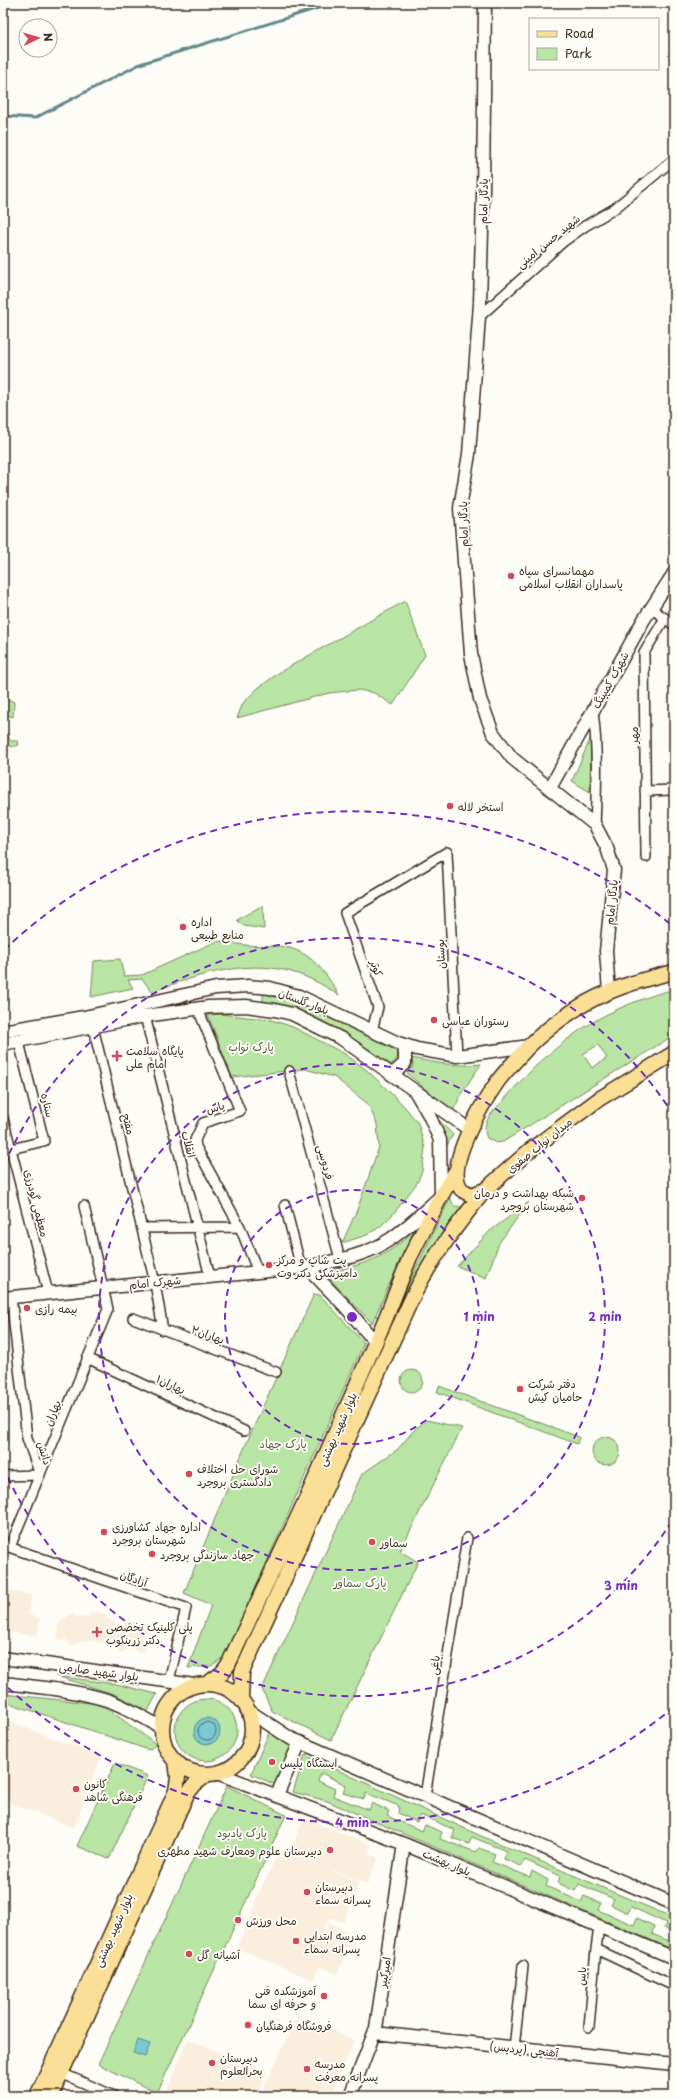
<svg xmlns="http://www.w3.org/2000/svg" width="677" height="2099" font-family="'Playpen Sans','Playpen Sans Arabic',sans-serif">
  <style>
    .built { fill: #faeede }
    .green { fill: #b8e5a3; stroke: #7a8860; fill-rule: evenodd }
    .water { fill: #79c9d3; stroke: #60898b }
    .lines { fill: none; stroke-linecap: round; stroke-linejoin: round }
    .shore { stroke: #546a66; stroke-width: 1 }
    .stream { stroke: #60898b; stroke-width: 3 }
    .street-casing { stroke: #3b2a1e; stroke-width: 12 }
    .secondary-casing { stroke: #3b2a1e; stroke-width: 15 }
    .primary-casing { stroke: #3b2a1e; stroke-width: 17 }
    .street { stroke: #fdfcf7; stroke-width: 9 }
    .secondary { stroke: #fdfcf7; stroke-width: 12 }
    .primary { stroke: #fbdf96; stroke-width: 14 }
    .ring { fill: none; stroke: #7b2cbf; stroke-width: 2; stroke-dasharray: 7 5 }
    .poi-dot { fill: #d1495b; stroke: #fdfcf7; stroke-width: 1.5 }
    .labels { text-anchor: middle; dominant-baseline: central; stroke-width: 4; stroke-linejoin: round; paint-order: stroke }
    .street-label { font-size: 11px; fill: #3b2a1e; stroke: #fdfcf7 }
    .poi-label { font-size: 11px; fill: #3b2a1e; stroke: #fdfcf7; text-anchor: start }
    .park-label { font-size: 11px; fill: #5a593f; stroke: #fdfcf7 }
    .centre { fill: #7b2cbf; stroke: #fdfcf7; stroke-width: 2 }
    .ring-label { font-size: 12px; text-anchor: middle; font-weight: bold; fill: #7b2cbf; stroke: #fdfcf7; stroke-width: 4; stroke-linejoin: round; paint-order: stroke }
  </style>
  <rect width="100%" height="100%" fill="#fdfcf7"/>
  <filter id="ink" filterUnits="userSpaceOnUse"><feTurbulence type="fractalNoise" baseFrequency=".025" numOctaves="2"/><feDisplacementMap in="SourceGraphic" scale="8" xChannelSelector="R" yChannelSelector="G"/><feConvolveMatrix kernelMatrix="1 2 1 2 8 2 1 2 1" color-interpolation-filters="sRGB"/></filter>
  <g filter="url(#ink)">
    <path class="built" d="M8 1591 32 1595 28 1615 40 1618 37 1636 3 1631V1610H5Z
      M98 1612 106 1615V1618L119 1626 127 1621 136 1633 140 1631 147 1641 144 1643 147 1648 139 1653 131 1647 121 1654 110 1644 84 1640 70 1647 66 1639 60 1641 57 1635 59 1631 57 1627 59 1623 72 1613 78 1618 90 1616V1613Z
      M3 1719 101 1756 75 1825 72 1827 3 1800Z
      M304 1818 371 1845 368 1854 378 1858 367 1884 333 1870 332 1871 331 1874 333 1871 359 1882 344 1923 329 1917 323 1930 326 1931 329 1923 354 1934 337 1974 319 1966 313 1980 237 1948 256 1903 254 1902 277 1856 287 1860Z
      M298 2015 354 2040 331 2096H260Z
      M188 2039 267 2072 257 2096H165Z"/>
    <path class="green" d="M405 601 425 655 393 705 374 693 359 690 329 693 237 718 243 703 258 688 280 672Z
      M3 697 14 702 13 717 3 714Z
      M3 731 8 734 10 741H18L19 745 11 747 3 739Z
      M591 737 590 792 572 781Z
      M263 905 264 929 244 926 237 920Z
      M217 941C226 942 236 944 245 945 263 947 283 943 300 952 317 960 330 979 339 995 326 987 313 979 298 974 251 957 197 975 152 992L142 979 128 980 133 988 91 997 94 961 120 959 124 976 142 975Z
      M674 989V1035L503 1142 496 1143 487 1138C485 1133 484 1126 487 1121 490 1113 498 1106 504 1100 530 1069 563 1039 598 1019 622 1006 648 996 674 989ZM598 1045 607 1058 592 1068 583 1054Z
      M263 994C311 1000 355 1030 398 1052L397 1059 391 1065C356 1039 307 1007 263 1002Z
      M221 1014 272 1020 293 1027 345 1054 368 1071 404 1106 418 1123 425 1148 422 1171 417 1183 395 1212 381 1226 367 1235 342 1243 357 1210 379 1147 377 1124 368 1104 334 1077 305 1069 232 1077 208 1015Z
      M412 1058C436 1063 457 1067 481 1064L463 1091 452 1113 406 1072 413 1067Z
      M437 1118 453 1135 445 1149 443 1132Z
      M450 1198 454 1206 462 1207 439 1238 394 1313Z
      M529 1202 499 1243 486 1278 457 1266 490 1231Z
      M414 1230 372 1323 324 1273C363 1265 386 1259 414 1230Z
      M314 1294 320 1295 364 1343 225 1656 211 1666 188 1668 211 1605 184 1593 246 1444Z
      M401 1381a11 11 0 1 1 22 0a11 11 0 1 1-22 0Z
      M439 1386 579 1437 577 1444 437 1392Z
      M427 1420 462 1428 400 1551 418 1562 331 1740 272 1711 262 1689 362 1474 398 1449 415 1429Z
      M592 1451a14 14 0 1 1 28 0a14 14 0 1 1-28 0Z
      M56 1676 116 1684 157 1694 148 1711 114 1694Z
      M3 1694 101 1704 156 1744 149 1750 3 1701Z
      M175 1730a31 31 0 1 1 62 0a31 31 0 1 1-62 0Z
      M269 1733 294 1745 276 1785 251 1774Z
      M305 1755 481 1836 674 1918V1933L664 1928 666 1923 631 1907 628 1913 611 1905 614 1899 579 1884 575 1891 558 1883 560 1876 525 1860 521 1866 504 1859 506 1851 472 1837 469 1844 452 1838 455 1830 420 1815 417 1822 398 1813 399 1806 366 1793 364 1799 343 1793 346 1785 321 1773 318 1781 335 1789 333 1796 369 1810 372 1803 389 1811 387 1816 422 1831 425 1825 442 1832 440 1839 476 1852 479 1848 495 1854 492 1862 530 1877 532 1871 548 1880 546 1886 581 1902 584 1896 601 1903 598 1910 634 1925 637 1918 654 1926 652 1934 674 1943V1950L327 1801 293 1792Z
      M115 1763 148 1776 109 1859 77 1846Z
      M227 1786 286 1815 157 2093 98 2064Z"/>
    <path class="water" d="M194 1731a13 13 0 1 1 26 0a13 13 0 1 1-26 0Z
      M138 2040 150 2044 145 2057 133 2053Z"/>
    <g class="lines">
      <path class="shore" d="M198 1731a9 9 0 1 1 18 0a9 9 0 1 1-18 0Z"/>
      <path class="stream" d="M3 116 35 118 140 64 334 3"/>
      <g class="street-casing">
        <path id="street" d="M479 317 564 241 585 226 614 209 674 159
          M651 608 674 625
          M593 711C598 749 597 787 595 825
          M645 791 674 790
          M646 857 644 653 665 618
          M198 1009 240 1111 203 1123 195 1140 196 1147 240 1227 258 1272
          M145 1016 210 1277
          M93 1027 155 1283 163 1330
          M372 1031 378 1007 345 913 447 852 457 1056
          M289 1071 340 1259
          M3 1118 48 1293
          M11 1149 44 1141 19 1042
          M285 1205 301 1268
          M142 1228 240 1227
          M133 1318 276 1372
          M87 1358 244 1431
          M3 1476 40 1475 27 1438 11 1297
          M3 1545 186 1608 169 1681
          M10 1547 108 1309 84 1206
          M425 1796 467 1538
          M596 1949 674 1986
          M589 2027 596 1949 599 1927
          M514 2048 523 1966
          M61 2073 114 2096"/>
      </g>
      <g class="secondary-casing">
        <path id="secondary" d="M485 3 483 196 480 303 469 454 460 508 471 654 480 699 493 733 512 758 595 825 607 848 614 870 606 951 609 992
          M550 788 643 621 674 573
          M3 1031 84 1017 216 988 248 986 270 988 299 996 398 1043 417 1049 457 1056 529 1046
          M3 1044 145 1016 209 1007 246 1006 275 1010 292 1014 342 1039 470 1130
          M392 1075 405 1063V1052L401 1044
          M307 1267 344 1305 375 1342
          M3 1298 307 1267C334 1261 366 1256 389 1240 408 1228 424 1211 441 1196L440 1140 429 1115 415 1091
          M3 1658 194 1685
          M3 1683C38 1687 76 1690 110 1701 128 1708 145 1718 162 1728
          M249 1711 290 1738 674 1904
          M217 1773 404 1844 674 1958
          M277 1795 300 1742
          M374 2033 674 2064
          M350 2096 376 2028 404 1844"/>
      </g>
      <g class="primary-casing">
        <path id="primary" d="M674 972C640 980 605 990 576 1009 559 1020 542 1033 528 1047 518 1058 507 1069 498 1081 484 1101 444 1166 461 1189 463 1191 468 1193 471 1195L485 1190 529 1151 599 1099 674 1053
          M208 1683 221 1674 228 1665 309 1493 385 1320 410 1257 441 1196 457 1169
          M162 1729a45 45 0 1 1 90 0a45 45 0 1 1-90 0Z
          M241 1699 242 1672 413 1296C433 1256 457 1225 485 1190
          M37 2096 176 1791 178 1777 176 1761
          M51 2096 187 1794 195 1784 208 1774"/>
      </g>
      <use href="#street" class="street"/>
      <use href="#secondary" class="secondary"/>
      <use href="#primary" class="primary"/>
    </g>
  </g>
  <g class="ring">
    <circle cx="352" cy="1317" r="127"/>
    <circle cx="352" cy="1317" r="253"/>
    <path d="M672 1521A380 380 0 0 1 4 1469M4 1165A380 380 0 0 1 672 1113"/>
    <path d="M674 1707A506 506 0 0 1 4 1684M4 950A506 506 0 0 1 674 927"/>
  </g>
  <g class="poi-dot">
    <circle cx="511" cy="576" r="4"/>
    <circle cx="450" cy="806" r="4"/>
    <circle cx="183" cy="927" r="4"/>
    <circle cx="434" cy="1020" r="4"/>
    <path d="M115 1050h4v4h4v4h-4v4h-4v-4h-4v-4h4z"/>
    <circle cx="582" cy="1198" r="4"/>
    <circle cx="269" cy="1265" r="4"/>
    <circle cx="27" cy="1308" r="4"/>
    <circle cx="520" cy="1389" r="4"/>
    <circle cx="189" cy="1474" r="4"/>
    <circle cx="104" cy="1532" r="4"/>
    <circle cx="372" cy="1542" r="4"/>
    <circle cx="152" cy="1554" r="4"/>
    <path d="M95 1626h4v4h4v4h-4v4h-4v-4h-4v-4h4z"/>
    <circle cx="272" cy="1762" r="4"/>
    <circle cx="76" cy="1789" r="4"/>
    <circle cx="330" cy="1850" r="4"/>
    <circle cx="307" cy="1892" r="4"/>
    <circle cx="238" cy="1920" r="4"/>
    <circle cx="296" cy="1941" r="4"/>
    <circle cx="189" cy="1954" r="4"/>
    <circle cx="324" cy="1996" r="4"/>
    <circle cx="248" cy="2025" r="4"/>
    <circle cx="212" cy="2063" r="4"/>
    <circle cx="307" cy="2069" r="4"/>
  </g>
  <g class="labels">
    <g class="street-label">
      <text transform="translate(483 201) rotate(-89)">یادگار امام</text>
      <text transform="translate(548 241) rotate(-39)">شهید حسن امینی</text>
      <text transform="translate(463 524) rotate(-91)">یادگار امام</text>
      <text transform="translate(610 680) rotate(-61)">شهرک کمپینگ</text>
      <text transform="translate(633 735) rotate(-90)">مهر</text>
      <text transform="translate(611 902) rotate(-84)">یادگار امام</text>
      <text transform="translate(440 954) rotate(-93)">بوستان</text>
      <text transform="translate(377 968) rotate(70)">کوثر</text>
      <text transform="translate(304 1001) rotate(21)">بلوار گلستان</text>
      <text transform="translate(48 1105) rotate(76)">ستاره</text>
      <text transform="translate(215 1107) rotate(-17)">یاس</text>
      <text transform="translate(129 1124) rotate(76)">مفتح</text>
      <text transform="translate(189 1144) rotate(76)">انقلاب</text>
      <text transform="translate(539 1145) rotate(-39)">میدان نواب صفوی</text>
      <text transform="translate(326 1162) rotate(75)">فردوسی</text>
      <text transform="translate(37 1203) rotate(76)">معظمی گودرزی</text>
      <text transform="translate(155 1282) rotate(-6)">شهرک امام</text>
      <text transform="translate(208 1334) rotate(20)">بهاران۲</text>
      <text transform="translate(171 1384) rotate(25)">بهاران۱</text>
      <text transform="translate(52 1413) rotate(-68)">بهاران</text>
      <text transform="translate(337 1429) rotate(-66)">بلوار شهید بهشتی</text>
      <text transform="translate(45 1453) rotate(72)">دانش</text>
      <text transform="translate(134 1578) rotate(19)">آزادگان</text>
      <text transform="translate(434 1665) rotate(-81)">باغی</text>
      <text transform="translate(99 1671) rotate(8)">بلوار شهید صارمی</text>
      <text transform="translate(447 1862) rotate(23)">بلوار بهشت</text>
      <text transform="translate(113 1930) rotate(-66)">بلوار شهید بهشتی</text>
      <text transform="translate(384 1972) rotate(-81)">امیرکبیر</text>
      <text transform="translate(581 1976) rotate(-85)">یاس</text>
      <text transform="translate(524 2049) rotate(6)">آهنچی (پردیس)</text>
    </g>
    <g class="poi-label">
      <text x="519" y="570">مهمانسرای سپاه<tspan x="519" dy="13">پاسداران انقلاب اسلامی</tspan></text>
      <text x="458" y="806">استخر لاله</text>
      <text x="191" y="921">اداره<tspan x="191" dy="13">منابع طبیعی</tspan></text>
      <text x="442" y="1020">رستوران عباسی</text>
      <text x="126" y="1050">پایگاه سلامت<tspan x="126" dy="13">امام علی</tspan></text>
      <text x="574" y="1192" text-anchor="end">شبکه بهداشت و درمان<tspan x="574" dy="13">شهرستان بروجرد</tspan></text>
      <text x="277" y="1259">پت شاپ و مرکز<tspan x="277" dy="13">دامپزشکی دکتر وت</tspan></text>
      <text x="35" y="1308">بیمه رازی</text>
      <text x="528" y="1383">دفتر شرکت<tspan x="528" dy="13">حامیان کیش</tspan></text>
      <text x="197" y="1468">شورای حل اختلاف<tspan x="197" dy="13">دادگستری بروجرد</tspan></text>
      <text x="112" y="1526">اداره جهاد کشاورزی<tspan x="112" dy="13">شهرستان بروجرد</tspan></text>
      <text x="380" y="1542">سماور</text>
      <text x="160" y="1554">جهاد سازندگی بروجرد</text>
      <text x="106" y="1626">پلی کلینیک تخصصی<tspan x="106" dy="13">دکتر زرینکوب</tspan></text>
      <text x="280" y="1762">ایستگاه پلیس</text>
      <text x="84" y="1783">کانون<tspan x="84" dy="13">فرهنگی شاهد</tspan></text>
      <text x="322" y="1850" text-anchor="end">دبیرستان علوم ومعارف شهید مطهری</text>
      <text x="315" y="1886">دبیرستان<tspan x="315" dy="13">پسرانه سماء</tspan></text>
      <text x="246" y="1920">محل ورزش</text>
      <text x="304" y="1935">مدرسه ابتدایی<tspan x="304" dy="13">پسرانه سماء</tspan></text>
      <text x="197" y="1954">آشیانه گل</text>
      <text x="316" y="1990" text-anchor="end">آموزشکده فنی<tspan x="316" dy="13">و حرفه ای سما</tspan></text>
      <text x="256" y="2025">فروشگاه فرهنگیان</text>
      <text x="220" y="2057">دبیرستان<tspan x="220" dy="13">بحرالعلوم</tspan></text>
      <text x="315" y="2063">مدرسه<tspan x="315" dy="13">پسرانه معرفت</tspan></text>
    </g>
    <g class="park-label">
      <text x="251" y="1046">پارک نواب</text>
      <text x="283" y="1443">پارک جهاد</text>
      <text x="360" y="1582">پارک سماور</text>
      <text x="242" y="1832">پارک یادبود</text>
    </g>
  </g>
  <circle cx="352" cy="1317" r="6" class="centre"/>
  <g class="ring-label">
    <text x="479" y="1321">1 min</text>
    <text x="605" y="1321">2 min</text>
    <text x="621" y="1590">3 min</text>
    <text x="352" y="1827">4 min</text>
  </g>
  <rect width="677" height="2099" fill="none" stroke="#fdfcf7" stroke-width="16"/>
  <rect x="8" y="8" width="661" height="2083" fill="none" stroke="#3b2a1e" stroke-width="1.5" filter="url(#ink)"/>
  <rect x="529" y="18" width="130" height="52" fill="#fdfcf7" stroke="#afa8a0"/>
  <rect x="537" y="31" width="20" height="6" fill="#fbdf96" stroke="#afa8a0"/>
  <text x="565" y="38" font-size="12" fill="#3b2a1e">Road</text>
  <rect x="537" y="48" width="20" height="12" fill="#b8e5a3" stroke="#afa8a0"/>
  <text x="565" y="58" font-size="12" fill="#3b2a1e">Park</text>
  <g transform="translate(38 38) rotate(85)"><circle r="19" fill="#fdfcf7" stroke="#afa8a0"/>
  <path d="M0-3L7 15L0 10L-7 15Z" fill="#d1495b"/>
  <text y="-6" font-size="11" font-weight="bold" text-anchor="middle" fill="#3b2a1e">N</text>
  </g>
</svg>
